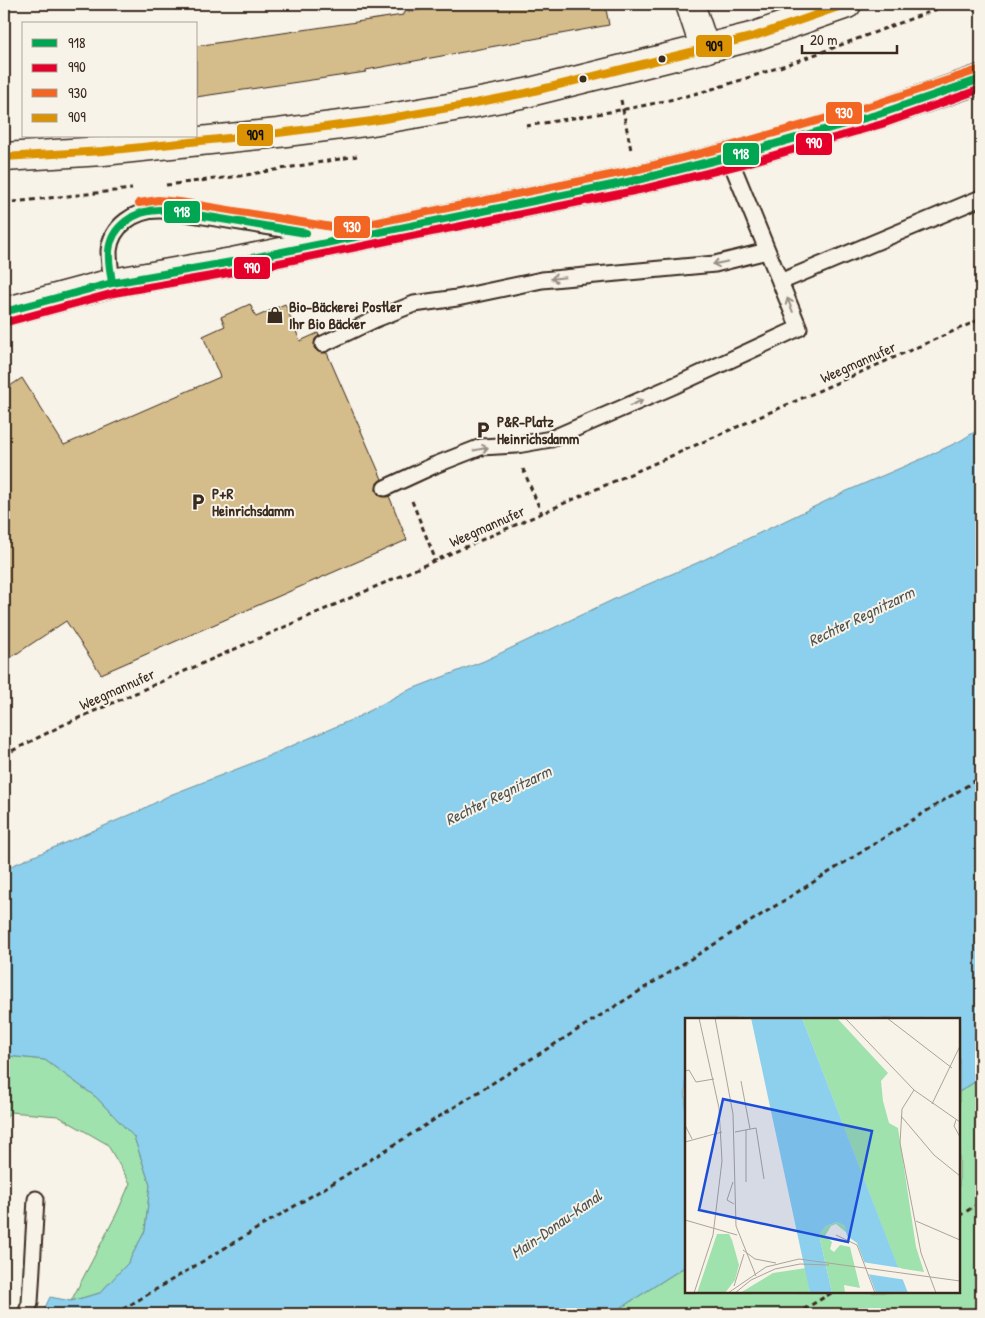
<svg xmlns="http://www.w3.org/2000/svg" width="985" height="1318" font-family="'Patrick Hand',sans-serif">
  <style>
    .green { fill: #9fe2ad; stroke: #6d8666 }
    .water { fill: #8cd0ed; stroke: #6c8e9a }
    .building { fill: #d5bc8b; stroke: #3b2a1e }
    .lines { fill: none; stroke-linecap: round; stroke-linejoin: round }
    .service-casing { stroke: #3b2a1e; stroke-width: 19 }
    .minor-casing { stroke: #3b2a1e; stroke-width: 31 }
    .tertiary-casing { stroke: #3b2a1e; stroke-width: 31 }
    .path { stroke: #3b2a1e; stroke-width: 3; stroke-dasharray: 5 4; stroke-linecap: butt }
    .service { stroke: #f7f3e8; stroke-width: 15 }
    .minor { stroke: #f7f3e8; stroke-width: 28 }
    .tertiary { stroke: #f7f3e8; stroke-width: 28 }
    .bus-1-casing { stroke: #f7f3e8; stroke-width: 11 }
    .bus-2-casing { stroke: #f7f3e8; stroke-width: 11 }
    .bus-3-casing { stroke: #f7f3e8; stroke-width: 11 }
    .bus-4-casing { stroke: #f7f3e8; stroke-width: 11 }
    .bus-1 { stroke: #00a651; stroke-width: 8 }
    .bus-2 { stroke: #e4002b; stroke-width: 8 }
    .bus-3 { stroke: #f26522; stroke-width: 8 }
    .bus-4 { stroke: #db9304; stroke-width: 8 }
    .oneway { stroke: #998e83 }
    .bus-dot { fill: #3b2a1e; stroke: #f7f3e8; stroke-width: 2 }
    .labels { text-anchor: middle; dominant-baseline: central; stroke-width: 4; stroke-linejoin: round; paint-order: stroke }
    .poi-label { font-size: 15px; font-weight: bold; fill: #3b2a1e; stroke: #f7f3e8; text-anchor: start }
    .street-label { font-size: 15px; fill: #3b2a1e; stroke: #f7f3e8 }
    .water-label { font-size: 16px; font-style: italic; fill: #4f5452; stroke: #f7f3e8 }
    .inset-road { fill: none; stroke: #aca397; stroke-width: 1 }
    .view { fill: #1d4ed8; fill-opacity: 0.15; stroke: #1d4ed8; stroke-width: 2.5 }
    .inset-edge { fill: none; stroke: #3b2a1e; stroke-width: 2.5 }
    .line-badge { stroke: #f7f3e8; stroke-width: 2 }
    .badge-label { font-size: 14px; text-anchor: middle; font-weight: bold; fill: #fff }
    .pale-badge-label { font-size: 14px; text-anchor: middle; font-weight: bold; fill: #111 }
  </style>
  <rect width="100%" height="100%" fill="#f7f3e8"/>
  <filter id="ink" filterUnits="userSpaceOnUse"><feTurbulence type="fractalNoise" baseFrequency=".02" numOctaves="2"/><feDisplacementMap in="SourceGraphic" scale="10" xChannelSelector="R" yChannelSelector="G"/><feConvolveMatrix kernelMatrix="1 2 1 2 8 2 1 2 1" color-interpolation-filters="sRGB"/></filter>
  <g filter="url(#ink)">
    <path class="green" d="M8 1056 45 1060 96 1097 134 1137 150 1185 145 1231 128 1263 100 1293 71 1301 117 1213 130 1183 107 1144 58 1116 10 1112 4 1121V1058Z
      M981 1078V1314H611L686 1266V1292H959V1092Z"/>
    <path class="water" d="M981 428V1078L959 1092V1019H686V1266L611 1314H42L50 1297 71 1301 100 1293 128 1263 145 1231 150 1185 134 1137 96 1097 45 1060 8 1056 4 1058V869L139 811 170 795 250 764 360 716 404 692 484 661 621 596 697 563 847 491 926 457 960 441Z"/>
    <path class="building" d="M451 4H605L609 25 366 70V72L196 97V46L403 15V13Z
      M250 304 256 317 285 304 300 341 318 333 319 336 315 339 314 348 318 352 327 353 382 479 377 483 376 491 380 496H389L407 540 101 674 66 621 4 662V390L22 378 64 445 220 377 203 336 225 326 221 317Z"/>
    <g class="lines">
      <g class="service-casing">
        <path id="service" d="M780 282 981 198
          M112 283C111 273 109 262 109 251 111 226 135 210 159 210 166 210 172 212 179 212L325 236
          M323 344 376 319 414 304 457 298 542 280 715 264 767 251
          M385 488 435 465 481 447 517 445 551 439 678 384 799 328 729 157
          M26 1314 30 1303 36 1199"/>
      </g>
      <g class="minor-casing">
        <path id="minor" d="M690 4 705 49
          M4 157 103 151 278 133 372 121 460 106 526 93 755 36 847 4"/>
      </g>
      <g class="tertiary-casing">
        <path id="tertiary" d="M4 312 112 283 232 262 637 180 744 153 879 114 981 79"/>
      </g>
      <path class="path" d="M621 100 631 150
        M526 126C590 115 656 106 719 87 797 63 874 32 951 4
        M166 185 240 176 357 156
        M4 203 132 189
        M523 469 542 514
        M412 501 436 561
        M4 755 63 725 981 319
        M959 1216 981 1202
        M115 1314 338 1180 981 777
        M796 1314 833 1292"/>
      <use href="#service" class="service"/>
      <use href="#minor" class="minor"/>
      <use href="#tertiary" class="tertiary"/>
      <g class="bus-1-casing">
        <path id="bus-1" d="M112 283C111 273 108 262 109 251 111 226 136 210 159 210 166 210 172 212 179 212L306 233
          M4 312 112 283 232 262 637 180 744 153 879 114 981 79"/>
      </g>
      <g class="bus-2-casing">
        <path id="bus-2" d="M7 322 114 293 234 272 639 190 747 163 882 124 981 89"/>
      </g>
      <g class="bus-3-casing">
        <path id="bus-3" d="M139 203 158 200 180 202 344 229 635 170 726 147 876 104 978 70"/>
      </g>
      <g class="bus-4-casing">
        <path id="bus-4" d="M4 157 103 151 278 133 372 121 460 106 526 93 755 36 847 4"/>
      </g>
      <use href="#bus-1" class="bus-1"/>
      <use href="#bus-2" class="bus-2"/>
      <use href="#bus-3" class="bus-3"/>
      <use href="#bus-4" class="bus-4"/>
    </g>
    <defs><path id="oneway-shaft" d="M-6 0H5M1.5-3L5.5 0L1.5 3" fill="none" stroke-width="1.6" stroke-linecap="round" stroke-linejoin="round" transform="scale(1.25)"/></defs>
    <g class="oneway">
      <use href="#oneway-shaft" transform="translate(720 263) rotate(168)"/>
      <use href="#oneway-shaft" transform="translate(558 278) rotate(174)"/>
      <use href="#oneway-shaft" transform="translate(790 305) rotate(-112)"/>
      <use href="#oneway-shaft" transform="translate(636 403) rotate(-24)"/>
      <use href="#oneway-shaft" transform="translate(481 449) rotate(-12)"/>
    </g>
  </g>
  <defs>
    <g id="shop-bare" transform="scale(1.35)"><path d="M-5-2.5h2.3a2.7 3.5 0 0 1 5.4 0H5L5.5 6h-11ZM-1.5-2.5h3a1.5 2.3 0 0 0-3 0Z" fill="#3b2a1e" stroke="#f7f3e8" stroke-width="2.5" paint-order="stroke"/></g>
    <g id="parking-bare" transform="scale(1.35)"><path d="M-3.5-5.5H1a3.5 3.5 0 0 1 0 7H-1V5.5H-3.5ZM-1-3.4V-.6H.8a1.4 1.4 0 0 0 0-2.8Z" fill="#3b2a1e" stroke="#f7f3e8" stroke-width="2.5" paint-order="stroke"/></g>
  </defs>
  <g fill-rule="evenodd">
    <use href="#shop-bare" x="275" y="315"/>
    <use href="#parking-bare" x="483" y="430"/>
    <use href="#parking-bare" x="198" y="502"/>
  </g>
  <g class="bus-dot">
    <circle cx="662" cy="59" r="4.5"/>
    <circle cx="583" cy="79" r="4.5"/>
  </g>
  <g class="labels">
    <g class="poi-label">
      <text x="289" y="306">Bio-Bäckerei Postler<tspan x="289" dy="17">Ihr Bio Bäcker</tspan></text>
      <text x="497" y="421">P&amp;R-Platz<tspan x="497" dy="17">Heinrichsdamm</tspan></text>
      <text x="212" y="493">P+R<tspan x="212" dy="17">Heinrichsdamm</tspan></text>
    </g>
    <g class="street-label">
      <text transform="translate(858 362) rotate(-24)">Weegmannufer</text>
      <text transform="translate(487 526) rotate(-24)">Weegmannufer</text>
      <text transform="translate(117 689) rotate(-24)">Weegmannufer</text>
    </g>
    <g class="water-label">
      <text transform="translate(861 616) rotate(-26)">Rechter Regnitzarm</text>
      <text transform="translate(498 795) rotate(-26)">Rechter Regnitzarm</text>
      <text transform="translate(556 1224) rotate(-35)">Main-Donau-Kanal</text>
    </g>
  </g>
  <g transform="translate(685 1018)">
    <rect width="275" height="275" fill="#f7f3e8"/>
    <path d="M117 0H152L203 55 196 63 198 83 204 105 213 110 231 229 239 254 213 250ZM152 204 160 208 163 216 151 206 146 208 140 218 147 224 145 231 149 234 155 227 165 229 175 270 159 267 160 275H147L134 217 141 208ZM32 216H44L47 222 54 247 50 262 40 275H12ZM121 250 125 275H55L88 255Z" fill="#9fe2ad"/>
    <path d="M66 0H117L223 275H191L172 225 162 218 160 208 152 204 141 208 134 217 147 275H125Z" fill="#8cd0ed"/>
    <path d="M177 244 216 250 221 262 182 256Z" fill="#f7f3e8"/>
    <path class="inset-road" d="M30 0 48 96 51 208 71 258M160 0 229 72 275 104M202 0 267 50M0 53 4 52 11 64 29 61M56 63 65 111M229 72 217 91 215 125 236 235 251 275M247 86 275 28M216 98 249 137 275 158M271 102 269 108 275 119M0 107 7 121M50 114 71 110 79 161M0 124 37 114M48 164 42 182 49 186M61 164V112M0 202 52 217M231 203 275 222M151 217 172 227 190 275M58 232 70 241 91 245M49 268 59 236M9 275 28 217 37 143 34 90 14 0M43 275 81 249 114 241 275 263M50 275 66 262 90 251 115 246 144 247"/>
    <path class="view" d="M38 81 187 113 163 224 14 192Z"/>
    <rect width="275" height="275" class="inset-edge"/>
  </g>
  <g class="line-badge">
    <rect x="695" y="34" width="38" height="24" rx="5" fill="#db9304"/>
    <rect x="825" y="101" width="38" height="24" rx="5" fill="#f26522"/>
    <rect x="236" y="123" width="38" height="24" rx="5" fill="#db9304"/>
    <rect x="795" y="132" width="38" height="24" rx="5" fill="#e4002b"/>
    <rect x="722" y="142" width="38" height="24" rx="5" fill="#00a651"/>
    <rect x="163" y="200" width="38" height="24" rx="5" fill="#00a651"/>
    <rect x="333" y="215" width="38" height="24" rx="5" fill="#f26522"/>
    <rect x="233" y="256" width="38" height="24" rx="5" fill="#e4002b"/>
  </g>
  <g class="badge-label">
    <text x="844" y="118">930</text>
    <text x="814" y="148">990</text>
    <text x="741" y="159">918</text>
    <text x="182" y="217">918</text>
    <text x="352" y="232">930</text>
    <text x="252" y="273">990</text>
  </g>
  <g class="pale-badge-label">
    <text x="714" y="51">909</text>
    <text x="255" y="140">909</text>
  </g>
  <rect width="985" height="1318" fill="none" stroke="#f7f3e8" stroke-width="20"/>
  <rect x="10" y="10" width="965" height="1298" fill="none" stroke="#3b2a1e" stroke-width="2" filter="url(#ink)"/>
  <rect x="22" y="22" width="175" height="115" fill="#f7f3e8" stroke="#aca397"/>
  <rect x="32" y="39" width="25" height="8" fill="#00a651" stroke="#aca397"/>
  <text x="68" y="48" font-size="15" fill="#3b2a1e">918</text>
  <rect x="32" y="64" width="25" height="8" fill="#e4002b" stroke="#aca397"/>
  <text x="68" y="72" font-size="15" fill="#3b2a1e">990</text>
  <rect x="32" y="89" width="25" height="8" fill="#f26522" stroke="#aca397"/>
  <text x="68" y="98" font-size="15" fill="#3b2a1e">930</text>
  <rect x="32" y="114" width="25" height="8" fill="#db9304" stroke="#aca397"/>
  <text x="68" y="122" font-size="15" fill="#3b2a1e">909</text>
  <path d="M802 45v8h95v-8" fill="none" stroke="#3b2a1e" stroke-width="2.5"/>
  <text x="810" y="45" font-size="15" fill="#3b2a1e" stroke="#f7f3e8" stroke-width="4" paint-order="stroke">20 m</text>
</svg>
